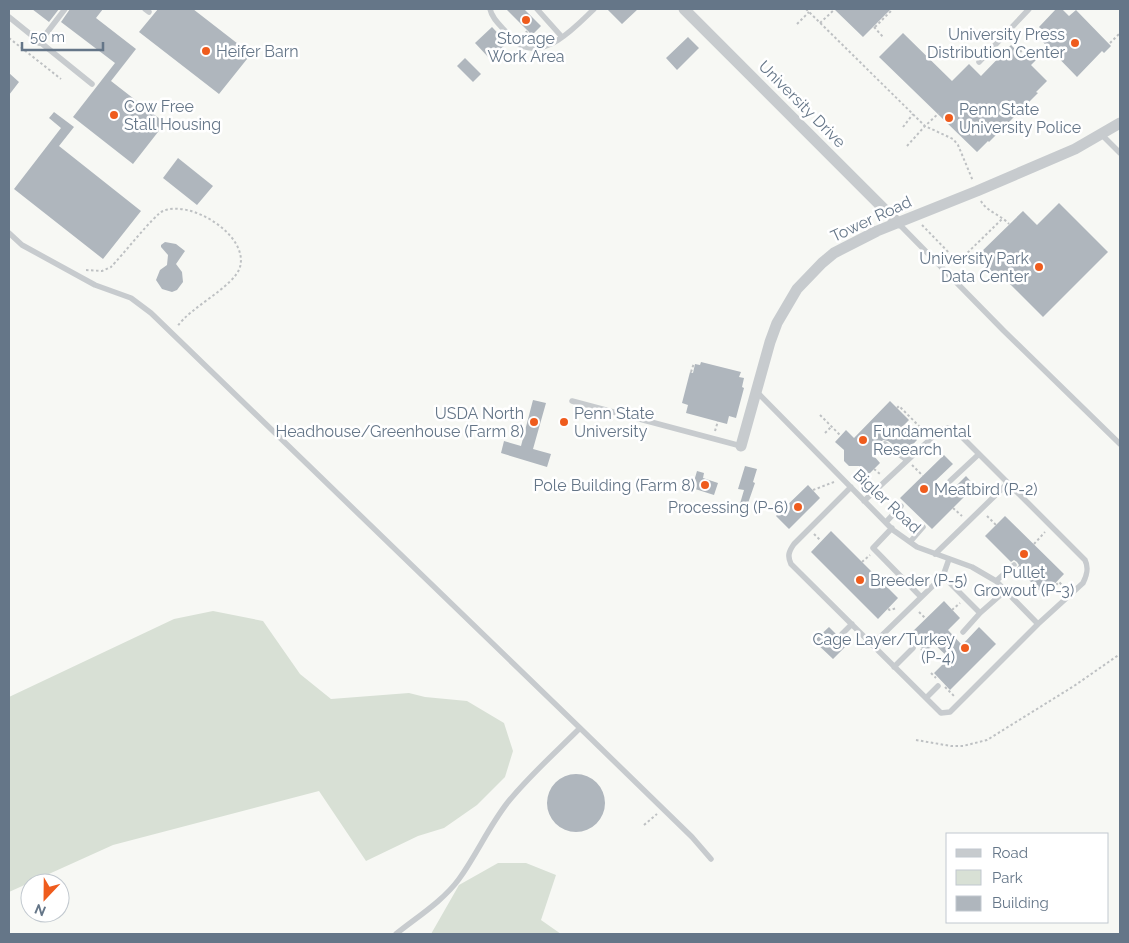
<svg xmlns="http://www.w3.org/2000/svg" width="1129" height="943" font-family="Raleway,sans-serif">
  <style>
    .green { fill: #d8e0d5 }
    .building { fill: #afb6bd }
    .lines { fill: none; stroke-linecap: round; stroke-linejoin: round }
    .path { stroke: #bec1c3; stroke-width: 2; stroke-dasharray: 2.5 2.5; stroke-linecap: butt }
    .service { stroke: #c7cbce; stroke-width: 5.5 }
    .minor { stroke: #c7cbce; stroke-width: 11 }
    .poi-dot { fill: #ef5c1d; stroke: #fff; stroke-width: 2 }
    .labels { text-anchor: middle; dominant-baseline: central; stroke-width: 5; stroke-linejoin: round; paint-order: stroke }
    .poi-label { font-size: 16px; fill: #657688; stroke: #fff; text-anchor: start }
    .street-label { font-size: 16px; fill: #657688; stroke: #fff }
  </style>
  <rect width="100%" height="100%" fill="#f7f8f4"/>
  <path class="green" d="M213 611 263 621 300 674 331 699 409 693 425 697 467 701 504 723 513 751 505 777 477 805 444 828 418 836 366 861 319 791 113 845 9 892V697L174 619Z
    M498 863H526L556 875 541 920 561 934H431L459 885Z"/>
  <path class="building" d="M32 9H59L49 22Z
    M70 9H103L96 18 136 49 111 81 165 123 133 164 73 117 115 63 61 22Z
    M158 9H193L251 54 219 94 139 32Z
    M506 9H524L541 26 532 35Z
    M607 9H638L622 24Z
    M834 9H891L863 37Z
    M1056 9H1062L1069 16 1076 10 1111 46 1104 53 1102 51 1077 77 1043 42 1049 37 1039 27Z
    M492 27 507 43 490 59 475 43Z
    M903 33 952 81 969 64 981 76 1011 45 1025 59 1032 52 1038 58 1031 65 1047 81 1036 92 1038 93 989 142 988 141 977 152 879 57Z
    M688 37 699 48 677 70 666 58Z
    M465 58 481 74 473 82 457 66Z
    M9 73 19 82 9 95Z
    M54 112 74 127 59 146 141 211 103 259 14 189 61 128 49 118Z
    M178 158 213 186 197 205 163 178Z
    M1059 203 1108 252 1043 317 1003 277 998 281 975 258 1023 211 1037 225Z
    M165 242 176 244 185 251 176 264 182 272 183 282 177 290 172 292 162 289 156 280 160 270 167 265 168 255 161 247V245Z
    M701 362 741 372 739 377 744 378 742 387 744 388 736 418 729 416 727 424 686 413 688 405 682 403 690 372 693 373 695 364 700 365Z
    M533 400 546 403 533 449 551 454 547 467 501 453 504 441 521 446Z
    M890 401 909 420 903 426 917 440 905 453 888 441 883 440 880 443 882 447 874 456 880 463 868 475 859 466H849L844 461V450L835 442 846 430 854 438Z
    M944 455 953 464 933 483 946 496 966 476 975 486 932 529 900 498Z
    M745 466 757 469 753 482 755 483 746 509 739 507 744 490 738 489Z
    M697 471 704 473 703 478 718 483 714 495 692 488Z
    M808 485 820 498 789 529 776 516Z
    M1005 516 1064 574 1044 595 1017 568 1019 565 1017 562 1014 560 1011 562 985 536Z
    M831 531 898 598 878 619 811 552Z
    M944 601 960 618 948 630 962 645 979 627 996 644 950 690 934 673 949 658 934 644 926 652 909 635Z
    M829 627 847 645 833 659 814 641Z
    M547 803a29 29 0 1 1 58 0a29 29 0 1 1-58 0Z"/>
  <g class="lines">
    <path class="path" d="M806 9 925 126 939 113
      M820 23 835 9
      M797 24 809 12
      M874 27 884 38
      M875 27 893 9
      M526 31 528 34 530 33
      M9 38 61 79
      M1009 40 1027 57
      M1110 43 1120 33
      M903 127 913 114
      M907 146 925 126 953 139 958 145 973 181
      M981 201C986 211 1001 215 1009 224
      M922 225 958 262 1003 218
      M86 270 102 271 111 267C121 257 154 215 163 211 190 199 249 235 240 267 234 287 190 307 177 327
      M691 372 694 363
      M897 408 899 406 925 432
      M820 415 841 436
      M715 431 718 421
      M825 433 832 426
      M912 465 923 476
      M874 469 880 474
      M852 477 865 473
      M813 490 834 482
      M953 508 962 516
      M987 516 996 525
      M814 534 821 541
      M1034 544 1045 532
      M862 562 870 555
      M1053 585 1054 587 1059 582 1066 589
      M888 609 890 610 897 608
      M952 610 960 603
      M919 612 926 619
      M907 635 912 641
      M921 649 925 653
      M931 673 936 678
      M945 687 954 696
      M916 740 951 746H963L987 740 1074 686 1120 654
      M644 825 657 814"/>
    <path class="service" d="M145 9 149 12
      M490 9C492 19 501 26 508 34 512 38 516 43 522 46 549 57 577 25 594 9
      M537 9 562 37
      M9 17 92 84
      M39 43 65 9
      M979 62 1029 9
      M1101 134 1120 153
      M898 223 1004 331 1120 444
      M9 233 22 245 95 285 131 298 151 313 580 728 692 837 711 859
      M757 392 893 530 917 547 972 567 996 581 1038 624
      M572 401 741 446
      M885 444 907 460
      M950 481 979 454
      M851 487 794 544C789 551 787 556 791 564L941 713 950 712 1038 624 1083 583C1087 575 1089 568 1085 560L957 432 948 428 940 430 864 501
      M886 522 901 506
      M892 528 873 548 921 597
      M910 542 923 527
      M935 554 1008 483
      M943 576 980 613 1005 591
      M996 581 1014 565
      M963 632 980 613
      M842 634 852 624
      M872 645 943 576 949 559
      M894 667 913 648
      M926 698 938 686
      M396 934C417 917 443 901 459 879 477 854 489 826 508 802 530 775 556 752 580 728"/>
    <path class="minor" d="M684 9 898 223
      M741 446 770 342 777 323 797 289 822 263 834 253 877 231 977 191 1075 149 1120 123"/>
  </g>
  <g class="poi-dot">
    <circle cx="526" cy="20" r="5"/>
    <circle cx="1075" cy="43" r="5"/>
    <circle cx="206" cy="51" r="5"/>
    <circle cx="114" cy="115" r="5"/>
    <circle cx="949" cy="118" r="5"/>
    <circle cx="1039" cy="267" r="5"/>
    <circle cx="534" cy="422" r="5"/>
    <circle cx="564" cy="422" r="5"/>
    <circle cx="863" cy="440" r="5"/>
    <circle cx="705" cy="485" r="5"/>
    <circle cx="924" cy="489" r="5"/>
    <circle cx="798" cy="507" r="5"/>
    <circle cx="1024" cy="554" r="5"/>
    <circle cx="860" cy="580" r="5"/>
    <circle cx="965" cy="648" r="5"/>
  </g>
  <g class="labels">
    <g class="poi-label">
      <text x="1065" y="34" text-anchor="end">University Press<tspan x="1065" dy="18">Distribution Center</tspan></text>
      <text x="526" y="38" text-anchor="middle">Storage<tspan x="526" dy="18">Work Area</tspan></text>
      <text x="216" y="51">Heifer Barn</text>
      <text x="124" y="106">Cow Free<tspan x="124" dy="18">Stall Housing</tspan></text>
      <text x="959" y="109">Penn State<tspan x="959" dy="18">University Police</tspan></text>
      <text x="1029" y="258" text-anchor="end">University Park<tspan x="1029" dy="18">Data Center</tspan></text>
      <text x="524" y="413" text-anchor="end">USDA North<tspan x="524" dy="18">Headhouse/Greenhouse (Farm 8)</tspan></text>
      <text x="574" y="413">Penn State<tspan x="574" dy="18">University</tspan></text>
      <text x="873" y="431">Fundamental<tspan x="873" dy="18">Research</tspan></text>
      <text x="695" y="485" text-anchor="end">Pole Building (Farm 8)</text>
      <text x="934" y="489">Meatbird (P-2)</text>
      <text x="788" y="507" text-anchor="end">Processing (P-6)</text>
      <text x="1024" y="572" text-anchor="middle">Pullet<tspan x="1024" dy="18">Growout (P-3)</tspan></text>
      <text x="870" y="580">Breeder (P-5)</text>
      <text x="955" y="639" text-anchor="end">Cage Layer/Turkey<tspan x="955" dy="18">(P-4)</tspan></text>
    </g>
    <g class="street-label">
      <text transform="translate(802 104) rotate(45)">University Drive</text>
      <text transform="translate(871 219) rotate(-25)">Tower Road</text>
      <text transform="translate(887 501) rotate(43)">Bigler Road</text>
    </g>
  </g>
  <rect width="1129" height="943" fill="none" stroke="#657688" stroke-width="20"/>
  <rect x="946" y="833" width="162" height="90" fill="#ffffff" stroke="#c1c8cf"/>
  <rect x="956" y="849" width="25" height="8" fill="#c7cbce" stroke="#c1c8cf"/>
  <text x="992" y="858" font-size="15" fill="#657688">Road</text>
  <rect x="956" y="870" width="25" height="15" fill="#d8e0d5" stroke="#c1c8cf"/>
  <text x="992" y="883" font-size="15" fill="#657688">Park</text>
  <rect x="956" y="896" width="25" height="15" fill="#afb6bd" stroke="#c1c8cf"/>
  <text x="992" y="908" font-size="15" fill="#657688">Building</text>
  <g transform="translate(45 898) rotate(202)"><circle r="24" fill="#ffffff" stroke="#c1c8cf"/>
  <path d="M0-4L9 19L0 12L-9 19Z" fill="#ef5c1d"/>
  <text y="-8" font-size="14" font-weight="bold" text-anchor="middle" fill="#657688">N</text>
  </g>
  <path d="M22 42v8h81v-8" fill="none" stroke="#657688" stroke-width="2.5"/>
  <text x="30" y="42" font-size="15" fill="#657688" stroke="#ffffff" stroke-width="4" paint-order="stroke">50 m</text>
</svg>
